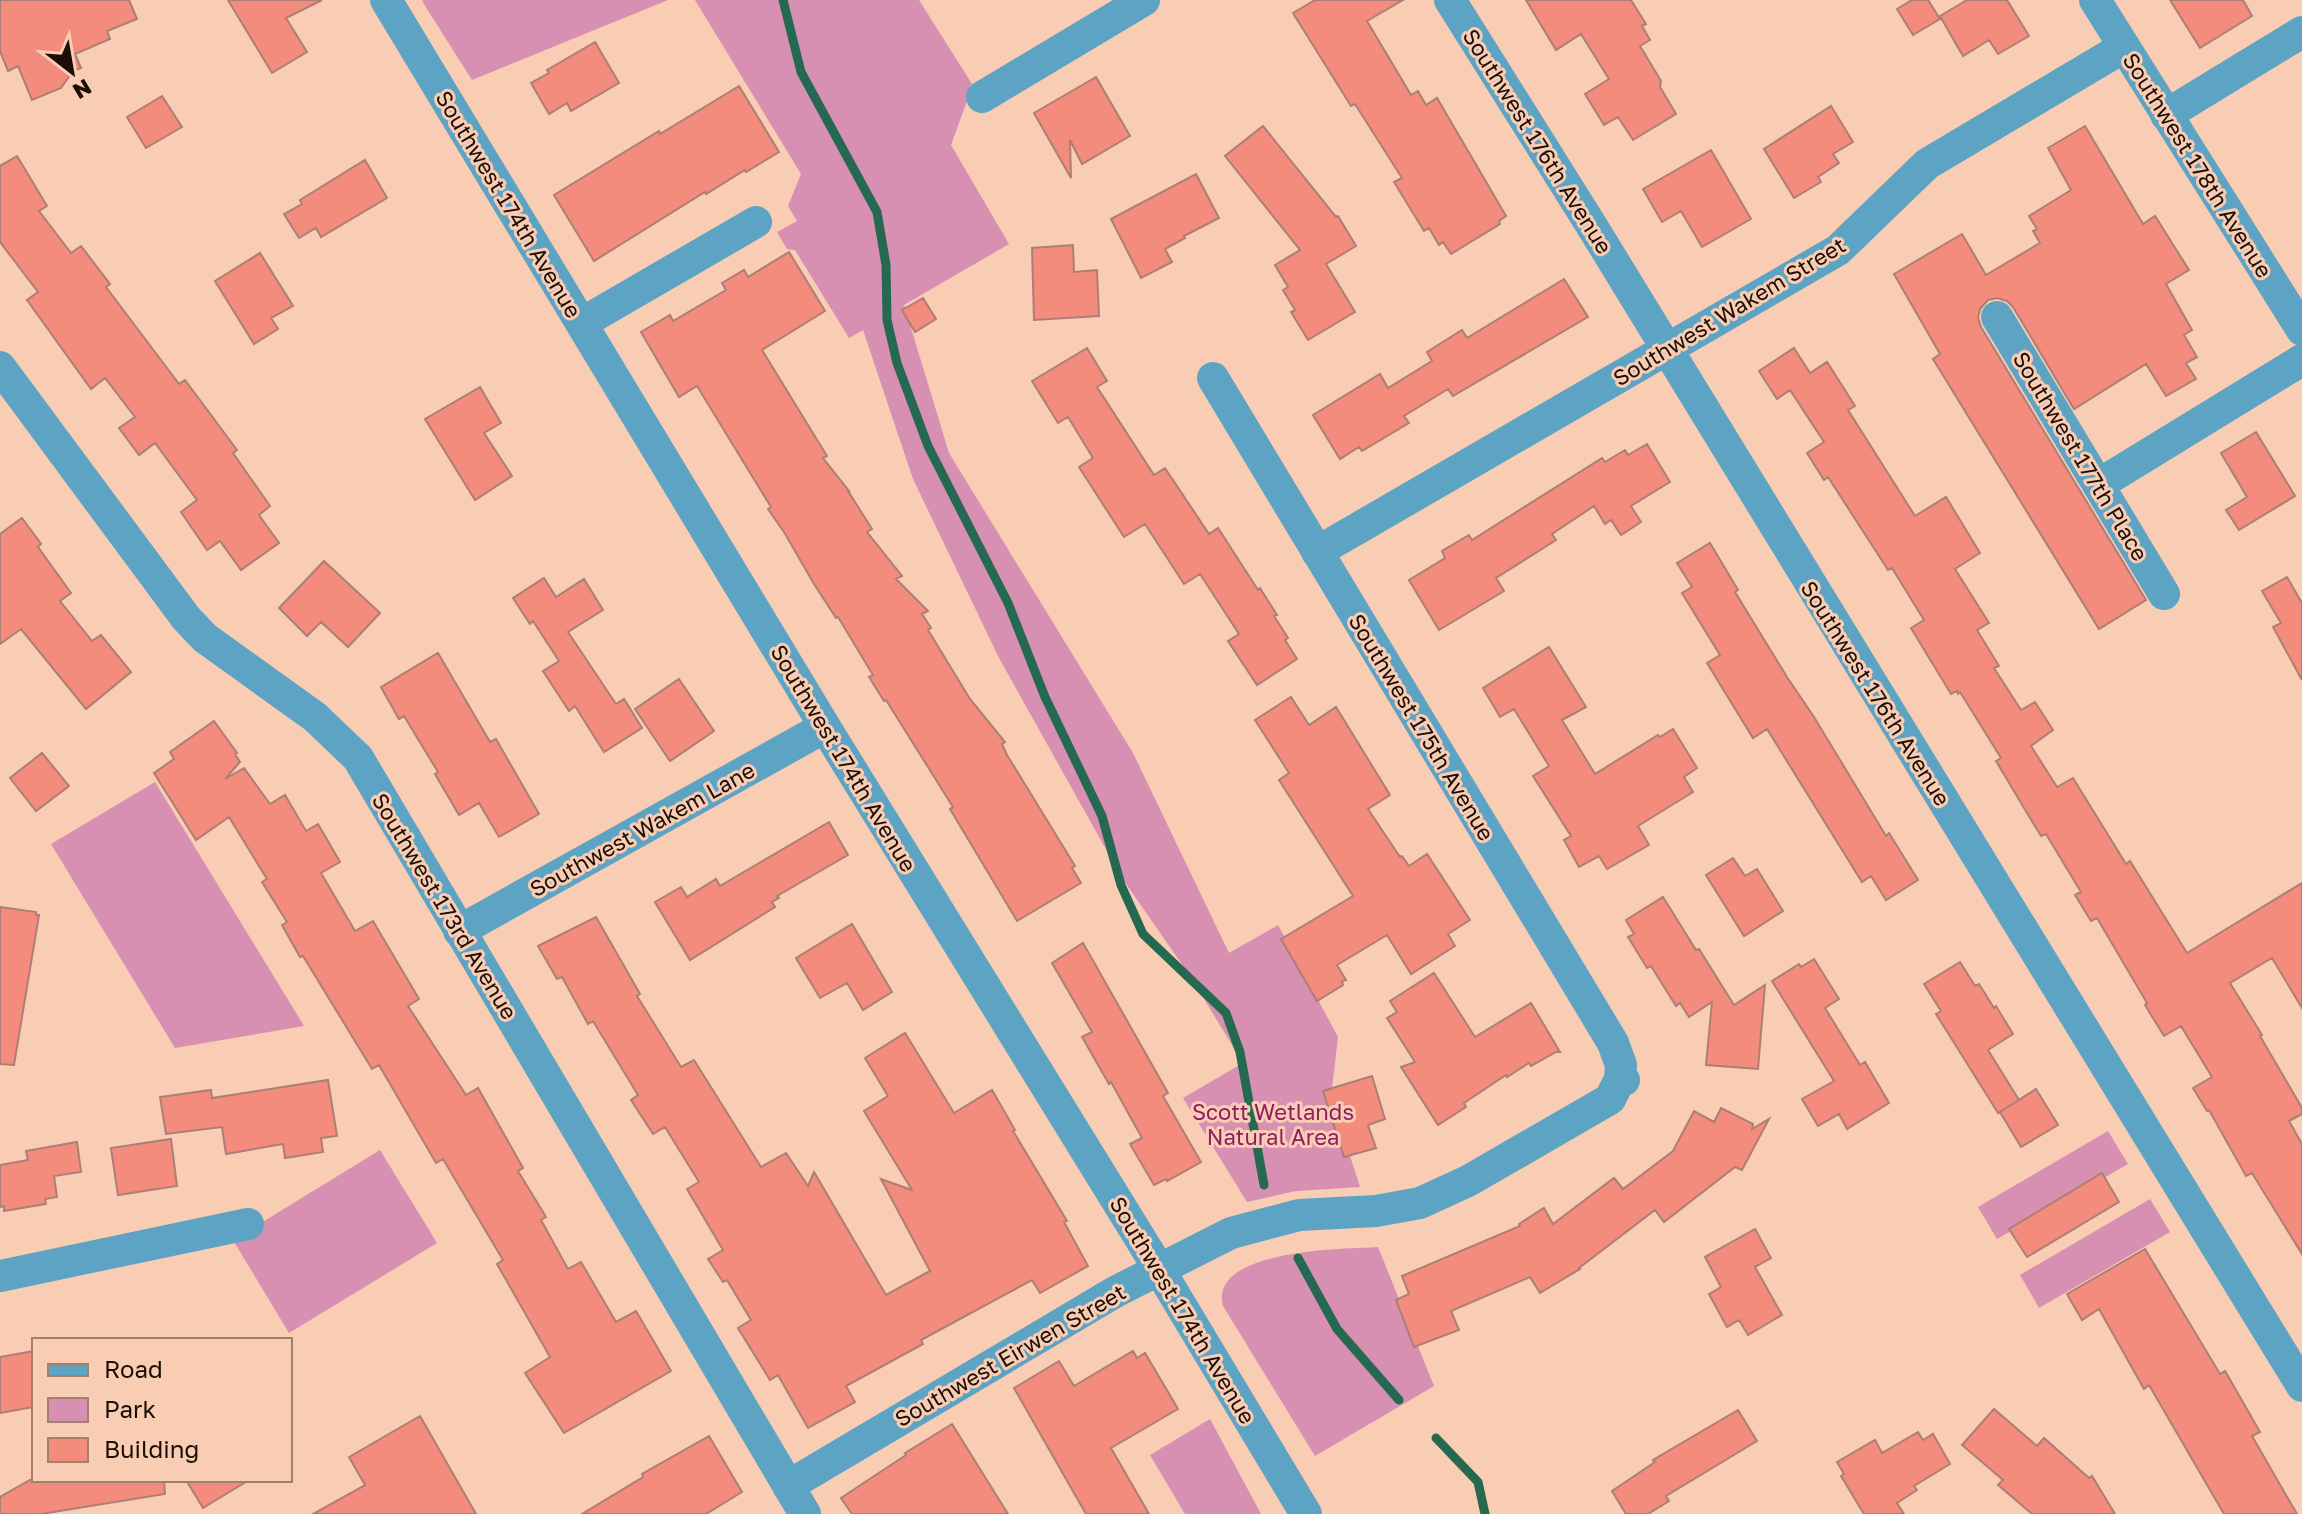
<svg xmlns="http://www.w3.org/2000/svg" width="2302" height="1514" font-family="'Golos Text',sans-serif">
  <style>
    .green { fill: #d78fb2 }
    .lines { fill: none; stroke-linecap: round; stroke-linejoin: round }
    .stream { stroke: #266951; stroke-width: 9 }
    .building { fill: #f38c7d; stroke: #ad7e76; stroke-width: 2 }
    .minor { stroke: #5da3c3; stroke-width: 32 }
    .labels { text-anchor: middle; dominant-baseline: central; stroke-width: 6; stroke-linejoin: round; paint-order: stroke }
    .street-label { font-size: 22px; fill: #1c0d05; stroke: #f9ccb4 }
    .park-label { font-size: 22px; fill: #8d1f60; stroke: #f9ccb4 }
  </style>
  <rect width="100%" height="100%" fill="#f9ccb4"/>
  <path class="green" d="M424 0H668L472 80 422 1Z
    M695 0H919L972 84 969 87 971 90 951 145 1009 244 904 305 949 453 1133 753 1229 953 1278 925 1338 1037 1331 1097 1360 1187 1296 1191 1247 1202 1183 1098 1243 1063 1190 976 1122 878 999 658 913 479 863 330 849 338 795 250 787 249 777 232 797 221 788 206 801 174Z
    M155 782 304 1026 175 1048 51 844Z
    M2108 1131 2128 1164 1997 1239 1978 1207Z
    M380 1150 437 1243 289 1333 233 1240Z
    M2150 1199 2170 1232 2039 1308 2020 1275Z
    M1378 1247 1434 1386 1315 1456 1223 1306C1208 1249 1344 1249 1378 1247Z
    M1210 1419 1261 1514H1185L1150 1455Z"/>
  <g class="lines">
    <path class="stream" d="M783 0 801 72 877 212 886 265 887 320 897 363 928 446 1008 603 1045 697 1102 816 1121 885 1143 934 1226 1013 1240 1052 1264 1185
      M1298 1258 1337 1329 1399 1400
      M1436 1438 1478 1482 1485 1514"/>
  </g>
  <path class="building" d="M0 0H129L137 19 107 31 110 39 75 54 81 68 73 71 61 88 32 100 18 66 8 71 0 51Z
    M228 0H322L286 18 307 52 272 73Z
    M1315 0H1403L1367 21 1411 95 1418 91 1426 105 1437 98 1506 216 1499 221 1500 224 1451 254 1443 242 1439 245 1429 228 1424 231 1394 182 1402 178 1355 104 1351 106 1293 13Z
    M1526 0H1631L1646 24 1642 26 1650 40 1640 46 1661 81 1660 87 1676 114 1633 140 1618 117 1604 125 1585 94 1609 79 1581 34 1556 50Z
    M1912 0H1928L1940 19 1913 35 1897 9Z
    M1967 0H2007L2029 36 1998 54 1989 40 1963 56 1940 16Z
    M2170 0H2243L2252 16 2200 48Z
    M595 42 619 83 571 111 567 103 549 114 531 83 549 73 547 70Z
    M1096 77 1130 136 1082 164 1070 140 1071 178 1034 113Z
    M739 86 779 152 746 172 745 170 706 194 705 192 594 261 554 195 659 131 660 134Z
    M162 96 182 127 146 148 127 117Z
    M1831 106 1853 142 1833 154 1839 163 1818 177 1821 182 1794 198 1764 149Z
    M1263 126 1336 217 1338 216 1356 246 1326 264 1355 312 1308 340 1291 312 1295 310 1283 290 1288 287 1275 265 1300 250 1225 156Z
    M2085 126 2143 224 2155 216 2189 270 2166 284 2192 330 2184 335 2197 357 2186 363 2196 379 2166 396 2146 364 2074 409 2013 307 2007 301 1997 298 1988 300 1980 309 1978 318 1981 327 2146 600 2099 629 1933 359 1940 354 1894 274 1962 234 1986 275 2040 243 2033 231 2037 229 2029 216 2071 190 2048 148Z
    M1711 150 1751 219 1702 247 1681 211 1662 222 1643 189Z
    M17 156 47 206 39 211 71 253 81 246 110 284 106 287 179 384 185 380 237 450 233 453 270 506 259 515 279 543 241 570 220 541 207 550 181 512 197 500 155 443 139 455 119 428 135 417 105 378 91 389 27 300 38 292 0 242V166Z
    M365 160 387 198 321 237 316 228 299 238 284 214 302 204 300 200Z
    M1196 174 1219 218 1184 236 1185 238 1165 249 1172 262 1141 278 1111 219Z
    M1073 245 1074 272 1097 270 1099 316 1034 320 1032 248Z
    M789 252 825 311 762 350 827 456 823 458 849 491H848L872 529 867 532 902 576 896 579 928 611 922 614 931 628 928 630 970 699 1005 742 1002 744 1007 755 1075 866 1072 868 1081 883 1017 921 950 809 953 807 886 700 884 701 869 677 873 675 838 617 836 618 814 584 784 532 768 509 771 507 697 386 679 397 641 332 670 315 673 321 726 290 722 283 744 270 748 277Z
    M260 253 293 306 271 318 278 329 254 344 215 281Z
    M1564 279 1588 317 1453 396 1448 389 1404 416 1409 423 1362 451 1359 447 1340 459 1313 415 1380 374 1388 388 1432 361 1427 352 1462 330 1467 338Z
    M923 298 936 319 915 332 902 310Z
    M1087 348 1107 381 1097 387 1154 475 1165 468 1209 534 1218 528 1258 590 1260 588 1277 615 1274 616 1288 638 1285 640 1297 659 1257 685 1228 641 1239 634 1200 574 1184 584 1145 524 1124 537 1079 467 1093 458 1068 417 1058 423 1032 381Z
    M1794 348 1810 373 1827 362 1855 406 1848 410 1915 516 1946 497 1980 553 1955 569 1989 623 1977 630 1999 666 1994 668 2021 710 2035 702 2053 730 2031 746 2057 787 2073 778 2126 864 2130 861 2187 953 2302 883V1008L2272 958 2230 983 2262 1035 2260 1036 2302 1108V1114L2289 1121 2302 1144V1254L2252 1173 2246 1176 2209 1110 2207 1111 2193 1088 2212 1077 2181 1026 2164 1036 2145 1005 2147 1003 2097 918 2091 921 2075 895 2081 892 2046 834 2041 836 2024 808 1996 761 2001 758 1960 692 1958 694 1957 691 1951 694 1911 628 1924 620 1892 568 1888 570 1828 477 1824 480 1807 453 1824 442 1790 390 1777 399 1759 371Z
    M480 387 501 423 484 433 512 476 475 500 425 419Z
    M2256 432 2295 496 2239 530 2226 510 2247 497 2221 453Z
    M1647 444 1670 482 1631 506 1641 522 1621 535 1611 520 1605 524 1594 506 1552 534 1556 540 1496 578 1504 591 1439 630 1409 580 1445 558 1442 551 1469 535 1472 540 1602 458 1605 462 1625 450 1628 455Z
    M22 518 41 544 38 547 71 593 60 601 92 641 101 635 131 672 86 709 21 629 0 644V534Z
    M1710 543 1738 590 1735 592 1787 677 1814 717 1886 836 1889 833 1918 880 1886 900 1871 876 1862 882 1767 729 1753 738 1707 663 1720 655 1682 593 1692 587 1677 563Z
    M324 561 380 613 348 647 321 622 307 636 279 608Z
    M2287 577 2302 603V680L2273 627 2281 623 2262 591Z
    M544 578 556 597 584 579 603 610 568 632 616 704 624 699 642 728 604 752 575 706 569 711 543 671 559 661 533 621 530 624 513 598Z
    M1549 647 1586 707 1562 720 1595 774 1658 735 1660 737 1673 729 1697 768 1684 777 1693 792 1638 826 1649 845 1607 869 1599 856 1579 867 1564 840 1571 836 1533 776 1549 766 1514 709 1500 717 1483 688Z
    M438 653 490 742 496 739 539 814 499 837 479 803 459 815 435 774 438 772 404 716 399 719 381 687Z
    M679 679 714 731 670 761 635 709Z
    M1291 697 1309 725 1336 707 1390 795 1368 809 1400 857 1402 856 1409 866 1427 854 1470 920 1448 934 1455 946 1411 974 1387 935 1337 965 1346 980 1342 981 1343 985 1317 1001 1281 939 1353 896 1279 780 1289 773 1255 720Z
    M214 721 237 753 235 754 240 762 225 779 244 768 270 804 285 795 306 831 318 824 340 862 321 873 355 931 373 921 419 999 408 1006 466 1095 478 1088 523 1168 518 1171 546 1217 541 1220 568 1269 581 1262 616 1322 636 1311 671 1371 564 1433 525 1373 550 1357 497 1264 503 1260 443 1159 436 1163 379 1065 372 1069 303 956 300 957 282 925 287 922 262 882 267 879 229 817 196 840 154 773 174 759 170 752Z
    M42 753 69 786 36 811 10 778Z
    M829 822 848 855 777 896 779 898 772 902 775 907 690 960 655 902 681 887 687 897 716 879 720 886Z
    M1733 858 1745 876 1757 869 1783 911 1744 936 1706 875Z
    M1663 897 1696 950 1699 949 1734 1005 1765 985 1758 1069 1706 1065 1712 1002 1689 1017 1680 1003 1676 1006 1651 966 1647 968 1628 937 1634 934 1626 920Z
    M0 907 36 912V915H39L14 1065 0 1064Z
    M596 917 640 994 637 996 681 1067 694 1060 761 1167 786 1153 808 1186 814 1172 886 1295 930 1271 881 1179 912 1190 864 1111 888 1096 865 1058 905 1033 954 1113 992 1090 1015 1130 1013 1131 1067 1221 1064 1222 1088 1266 1040 1293 1032 1280 921 1340 923 1344 846 1386 855 1402 808 1428 778 1375 770 1380 738 1328 751 1320 727 1280 723 1282 708 1259 723 1250 687 1189 699 1182 665 1127 653 1134 631 1100 638 1095 593 1021 588 1024 562 977 557 979 538 946Z
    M852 924 892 992 863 1010 847 983 820 998 796 958Z
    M1083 943 1168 1093 1163 1096 1201 1162 1167 1181 1166 1179 1154 1185 1130 1144 1142 1138 1111 1082 1109 1084 1082 1037 1092 1032 1052 963Z
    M1814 959 1839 999 1825 1008 1860 1065 1865 1062 1889 1103 1847 1129 1839 1114 1818 1126 1802 1099 1834 1081 1772 981 1799 964 1801 967Z
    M1960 962 1975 986 1979 984 1994 1008 1996 1006 2013 1034 1988 1050 2019 1100 1998 1113 1936 1014 1941 1011 1924 984Z
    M1434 973 1475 1037 1531 1003 1560 1052H1556L1531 1066 1529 1063 1507 1077 1506 1075 1464 1103 1466 1107 1438 1125 1401 1067 1415 1062 1387 1018 1397 1012 1390 1001Z
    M1372 1076 1385 1119 1368 1125 1376 1148 1344 1157 1323 1091Z
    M328 1080 337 1136 321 1138 323 1152 285 1158 283 1144 226 1154 222 1127 166 1134 160 1097 211 1090 212 1098Z
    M2036 1089 2058 1125 2021 1147 2000 1112Z
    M1721 1108 1753 1124 1752 1129 1769 1119 1742 1170 1735 1167 1664 1222 1655 1210 1579 1268 1580 1269 1540 1293 1530 1277 1451 1311 1459 1330 1414 1347 1396 1300 1409 1294 1402 1276 1520 1226 1519 1224 1544 1208 1553 1224 1614 1178 1623 1189 1673 1151 1694 1111 1714 1122Z
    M171 1139 177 1186 118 1195 111 1148Z
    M77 1142 81 1172 54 1176 57 1197 45 1199 46 1204 4 1211V1206L0 1207V1165L28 1160 26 1151Z
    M2102 1173 2119 1202 2027 1257 2009 1229Z
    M1755 1229 1771 1258 1755 1267 1782 1315 1748 1335 1739 1320 1727 1327 1709 1294 1721 1287 1705 1257Z
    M2145 1249 2220 1374 2225 1371 2260 1432 2252 1436 2297 1514H2224L2149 1385 2144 1389 2099 1309 2082 1320 2067 1294Z
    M34 1351V1407L0 1413V1357Z
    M1133 1351 1137 1358 1145 1353 1178 1409 1111 1448 1149 1514H1086L1014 1388 1059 1361 1074 1386Z
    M1994 1409 2037 1446 2044 1438 2089 1478 2092 1476 2115 1514H2032L1998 1485 2003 1480 1962 1445Z
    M1738 1410 1757 1441 1666 1496 1669 1501 1648 1514H1626L1612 1491 1655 1462 1653 1460Z
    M420 1416 476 1514H313L365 1485 349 1457Z
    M952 1424 1008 1514H852L841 1498 906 1455 905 1453Z
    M1918 1432 1923 1440 1933 1434 1950 1464 1914 1486 1917 1490 1897 1503 1904 1514H1864L1841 1476 1844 1474 1837 1462 1875 1440 1882 1453Z
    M709 1436 742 1492 706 1514H582L643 1477 642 1474Z
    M30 1480H164L165 1494 41 1514H0V1497Z
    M186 1480H249L203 1508Z"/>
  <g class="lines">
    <path class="minor" d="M386 0 825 727 1159 1269 1306 1514
      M1450 0 1593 228 2302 1386
      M2095 0 2302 330
      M982 97 1144 0
      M2166 115 2302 32
      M1997 317 2164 594
      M582 323 756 222
      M0 367 186 618 205 638 315 717 358 758 805 1514
      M1213 378 1613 1043 1621 1065 1620 1079
      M2098 485 2302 360
      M1317 552 1838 250 1927 164 2124 47
      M459 931 825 727
      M0 1276 248 1224
      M788 1486 1115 1292 1231 1233 1299 1215 1376 1211 1420 1203 1468 1181 1610 1099 1620 1079 1624 1080"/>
  </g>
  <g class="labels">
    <g class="street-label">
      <text transform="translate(1538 141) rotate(58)">Southwest 176th Avenue</text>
      <text transform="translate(2198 165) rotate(58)">Southwest 178th Avenue</text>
      <text transform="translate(509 204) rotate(59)">Southwest 174th Avenue</text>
      <text transform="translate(1729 311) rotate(-31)">Southwest Wakem Street</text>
      <text transform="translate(2081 456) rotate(59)">Southwest 177th Place</text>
      <text transform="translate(1876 693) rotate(58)">Southwest 176th Avenue</text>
      <text transform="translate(1422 727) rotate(59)">Southwest 175th Avenue</text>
      <text transform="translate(844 758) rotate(59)">Southwest 174th Avenue</text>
      <text transform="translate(642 829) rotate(-29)">Southwest Wakem Lane</text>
      <text transform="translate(445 906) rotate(59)">Southwest 173rd Avenue</text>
      <text transform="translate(1183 1310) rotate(59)">Southwest 174th Avenue</text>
      <text transform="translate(1010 1355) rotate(-30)">Southwest Eirwen Street</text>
    </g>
    <g class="park-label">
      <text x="1273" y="1111">Scott Wetlands<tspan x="1273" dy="25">Natural Area</tspan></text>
    </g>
  </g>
  <rect x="32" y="1338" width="260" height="144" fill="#f9ccb4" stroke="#a1806e" stroke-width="2"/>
  <rect x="48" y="1364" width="40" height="12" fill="#5da3c3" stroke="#a1806e" stroke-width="2"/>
  <text x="104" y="1378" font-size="24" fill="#1c0d05">Road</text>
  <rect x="48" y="1398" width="40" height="24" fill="#d78fb2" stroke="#a1806e" stroke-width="2"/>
  <text x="104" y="1418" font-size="24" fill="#1c0d05">Park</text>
  <rect x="48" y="1438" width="40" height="24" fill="#f38c7d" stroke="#a1806e" stroke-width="2"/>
  <text x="104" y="1458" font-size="24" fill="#1c0d05">Building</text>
  <g transform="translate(72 72) rotate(149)" stroke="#f9ccb4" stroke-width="6" paint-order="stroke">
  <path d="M0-6L14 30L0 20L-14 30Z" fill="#1c0d05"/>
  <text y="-12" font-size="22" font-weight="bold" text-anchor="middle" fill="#1c0d05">N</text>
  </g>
</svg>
